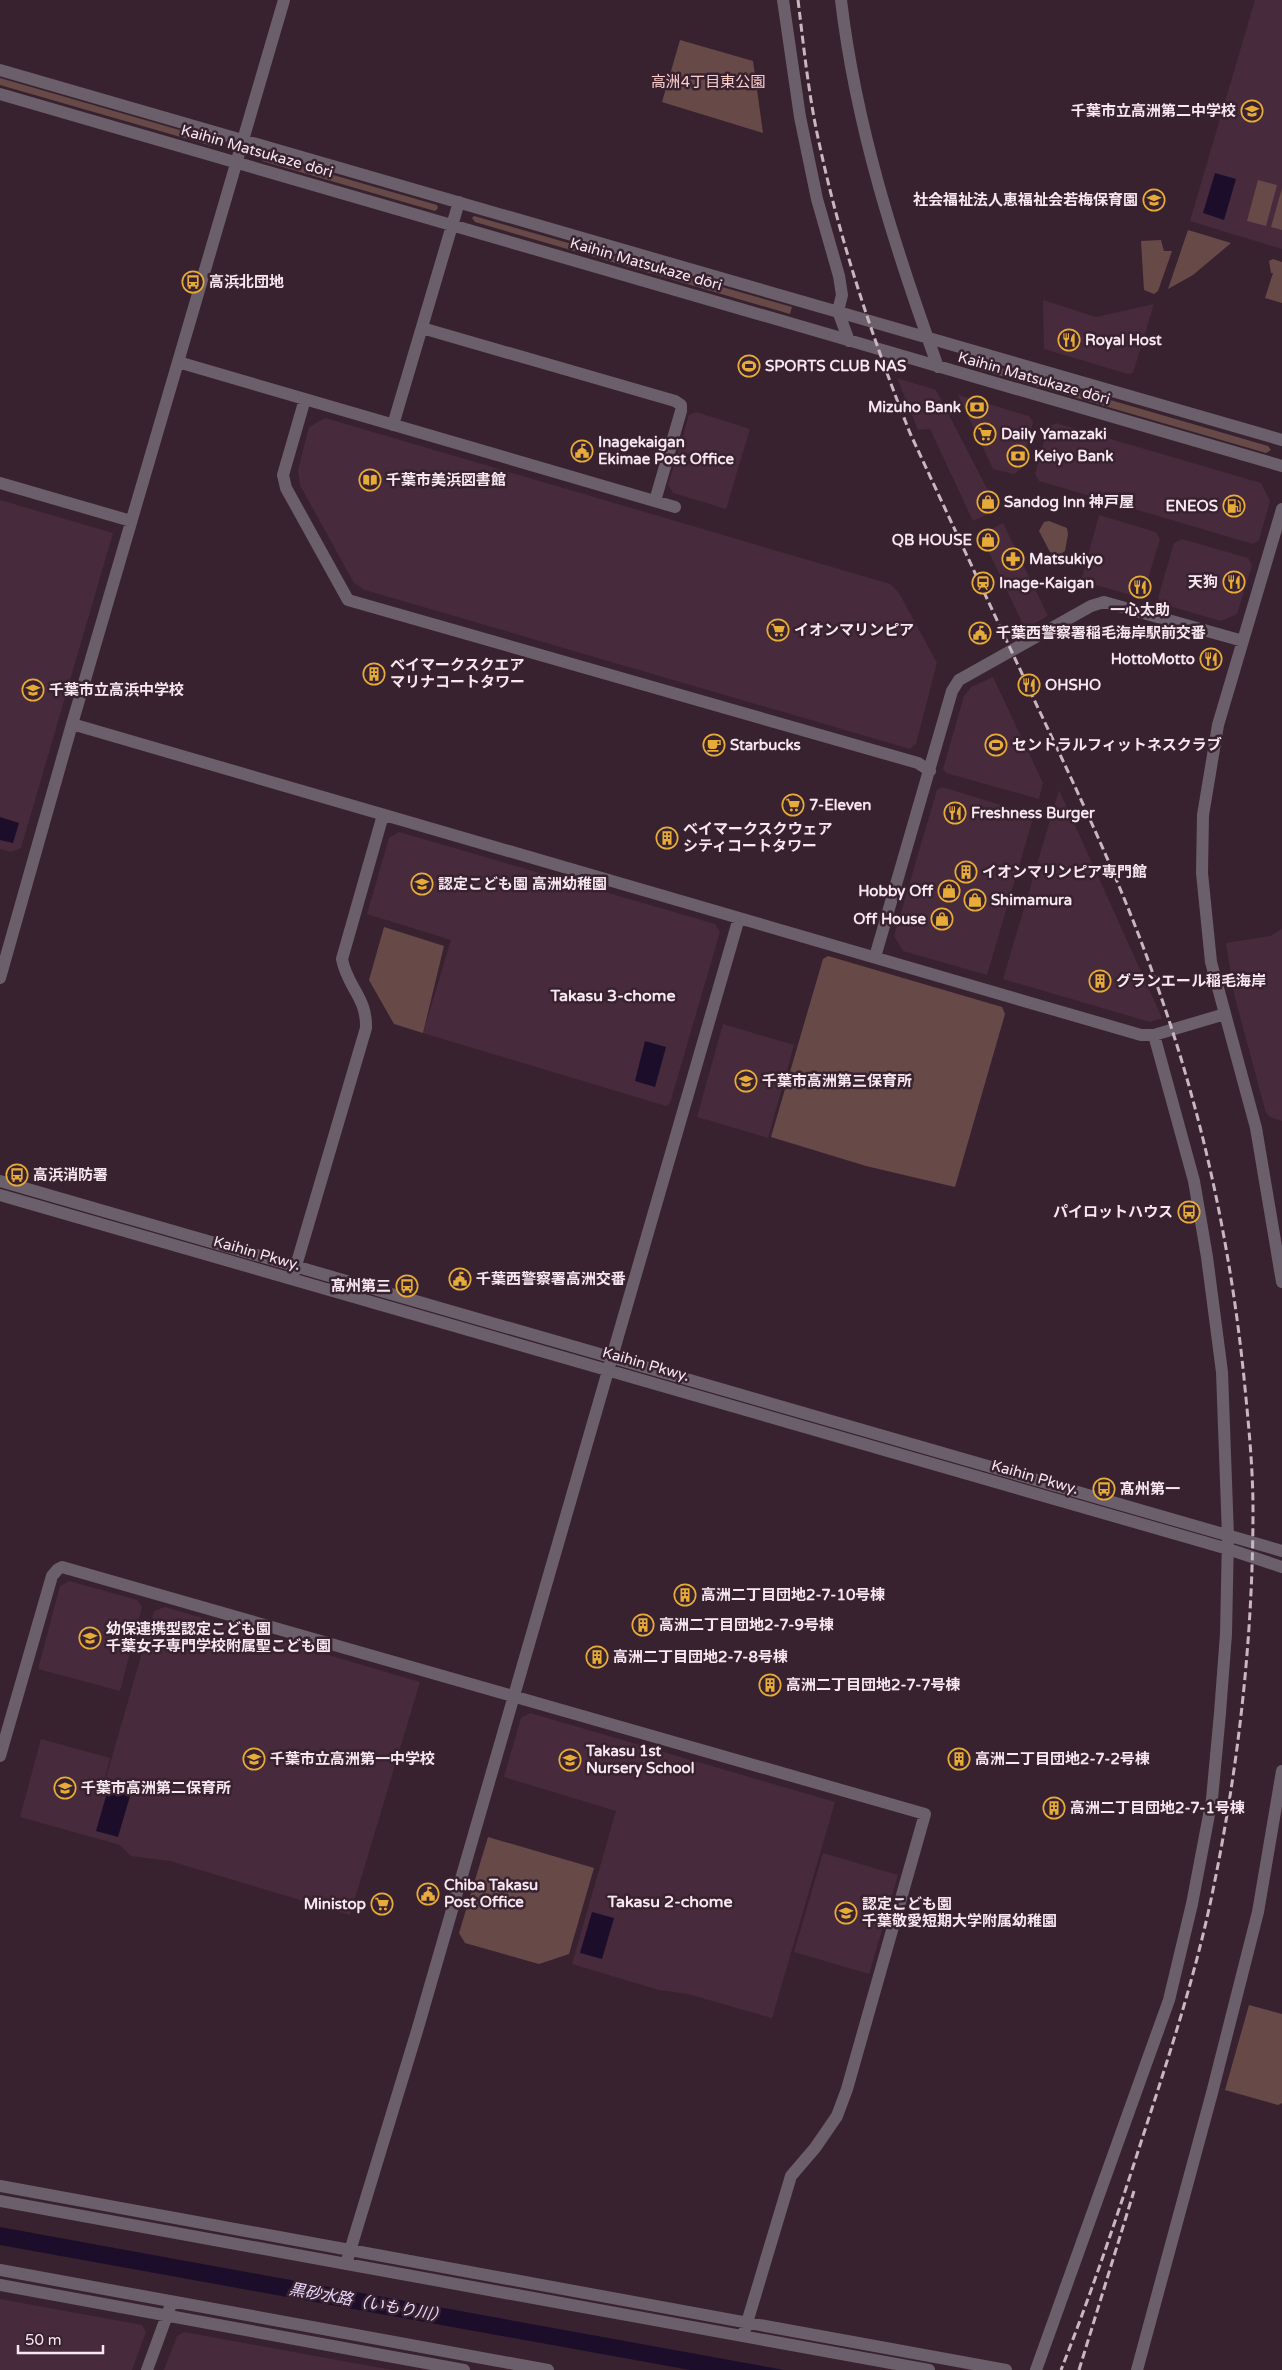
<svg xmlns="http://www.w3.org/2000/svg" width="1282" height="2370" font-family="'Varela Round','Noto Sans JP',sans-serif">
  <style>
    .built { fill: #472a3c }
    .green { fill: #674a48 }
    .water { fill: #1c0e2b }
    .lines { fill: none; stroke-linecap: round; stroke-linejoin: round }
    .minor { stroke: #6b5f6c; stroke-width: 12 }
    .rail { stroke: #c8b7c1; stroke-width: 3; stroke-dasharray: 8 4; stroke-linecap: butt }
    .labels { text-anchor: middle; dominant-baseline: central; stroke-width: 5; stroke-linejoin: round; paint-order: stroke }
    .park-label { font-size: 15px; fill: #fdcfcd; stroke: #392230 }
    .poi-label { font-size: 15px; font-weight: bold; fill: #f7e7f0; stroke: #392230; text-anchor: start }
    .street-label { font-size: 15px; fill: #f7e7f0; stroke: #392230 }
    .neighbourhood-label { font-size: 16px; font-weight: bold; fill: #f7e7f0; stroke: #392230 }
    .water-label { font-size: 16px; font-style: italic; fill: #e8d9fe; stroke: #392230 }
  </style>
  <rect width="100%" height="100%" fill="#392230"/>
  <path class="built" d="M1255 0H1282V249L1190 221Z
    M1043 300 1096 317 1154 304 1133 373 1128 374 1044 349Z
    M897 378 936 390 996 506 994 511 973 521 930 429 918 430Z
    M958 395 1029 416 1033 422 1021 469 1014 474 993 469Z
    M696 412 750 429 726 509 673 493 668 485 689 415Z
    M325 418 890 584 899 593 937 663 916 744 910 749 365 590 354 583 300 485 298 470 309 427Z
    M1056 423 1261 483 1270 501 1259 540 1253 544 1039 481 1035 474 1048 427Z
    M0 500 113 533 21 848 11 852 0 849Z
    M1099 515 1156 532 1160 539 1144 592 1135 596 1081 581Z
    M1003 523 1048 616 1025 629 981 535Z
    M1182 539 1248 558 1252 565 1237 614 1221 621 1162 604 1158 598 1174 543Z
    M993 677 1043 783 1039 799 946 773 943 769 964 696 971 687Z
    M942 787 1034 815 987 975 903 951 894 936 937 790Z
    M1059 790 1162 1018 1150 1022 1003 979Z
    M399 832 715 924 720 932 670 1103 666 1106 423 1033 451 940 367 914 389 838Z
    M1282 929V1121L1270 1117 1266 1113 1234 994 1226 943 1270 936Z
    M723 1024 794 1045 768 1138 697 1117Z
    M69 1581 137 1600 142 1607 120 1691 38 1669 60 1586Z
    M165 1607 420 1682 350 1915 170 1861 131 1856 120 1845 20 1817 41 1739 110 1758 97 1809 154 1611Z
    M530 1713 835 1802 772 2018 688 1994 659 1990 572 1964 616 1811 504 1777 521 1718Z
    M823 1853 898 1875 869 1974 794 1952Z
    M0 2299 142 2325 146 2332 132 2370H0Z
    M184 2332 392 2370H164L177 2336Z"/>
  <path class="green" d="M680 40 753 61 763 133 662 102Z
    M0 78 214 140 212 146 0 85Z
    M264 155 437 205 438 208 435 211 262 161Z
    M1258 180 1277 185 1266 226 1247 221Z
    M1282 188V230L1271 227Z
    M474 216 792 307 790 314 475 222 472 218Z
    M1188 230 1231 243 1193 275 1168 289Z
    M1161 240 1164 251H1172L1158 291 1154 294 1144 290 1141 241Z
    M1273 259 1282 262V303L1265 298 1273 273H1271L1269 261Z
    M977 361 1268 446 1271 450 1266 453 974 368 972 364Z
    M1049 521 1067 528 1068 534 1065 551 1059 555 1050 552 1039 531 1044 522Z
    M384 927 444 946 423 1033 394 1024 369 980Z
    M828 956 1002 1007 1005 1014 955 1187 866 1166 771 1137 823 959Z
    M488 1837 594 1868 569 1954 539 1964 465 1943 459 1933Z
    M1249 2005 1282 2014V2103L1278 2105 1225 2090Z"/>
  <path class="water" d="M1215 173 1236 179 1224 220 1203 213Z
    M0 817 19 823 13 843 0 840Z
    M645 1041 666 1047 655 1087 635 1081Z
    M108 1789 130 1796 118 1837 96 1831Z
    M592 1912 614 1918 602 1959 580 1953Z
    M0 2227 784 2370H690L0 2245Z"/>
  <g class="lines">
    <path class="minor" d="M783 0 800 117 817 199 839 276 842 295 838 311 849 341
      M841 0C856 127 895 248 938 367
      M0 70 1282 440
      M0 94 1282 466
      M422 328 675 401 681 405V411L655 501
      M178 362 675 507
      M305 399 283 475 286 488 348 600 918 763 930 771
      M393 425 459 202
      M0 483 131 521
      M1282 509 1218 725 1203 815 1202 873 1211 962 1256 1128 1282 1282
      M72 724 1141 1035H1154L1225 1014
      M875 957 952 691 959 680 1091 606 1104 602 1243 641
      M0 978 72 724 284 0
      M0 1181 1282 1551
      M0 1195 1228 1549 1282 1567
      M293 1276 366 1028C367 997 347 987 342 959L383 815
      M0 1756 52 1576 58 1569 62 1567 925 1814 847 2089 837 2116 815 2148 791 2176 743 2336
      M0 2186 1006 2370
      M0 2201 929 2370
      M346 2264 417 2031 739 918
      M0 2270 548 2370
      M0 2285 464 2370
      M147 2370 170 2307
      M1036 2370 1169 2000 1192 1904 1212 1799 1220 1713 1226 1634 1228 1536 1222 1372 1207 1257 1194 1181 1154 1035
      M1137 2370 1212 2093 1258 1912 1282 1771"/>
    <path class="rail" d="M798 0C804 49 809 99 820 147 841 244 873 340 910 433 953 526 996 618 1039 710 1083 803 1126 894 1159 991 1204 1119 1232 1253 1245 1388 1249 1429 1253 1470 1253 1510 1253 1635 1239 1762 1214 1885 1197 1971 1169 2056 1142 2139 1117 2217 1091 2294 1061 2370
      M1079 2370 1134 2191"/>
  </g>
  <defs>
    <g id="school-ring" transform="scale(1.125)"><circle r="9.5" fill="#392230" stroke="#e7ac37" stroke-width="1.5"/><path d="M0-5L7-2L0 1L-7-2ZM-4 1L0 2.5L4 1V4Q0 6-4 4Z" fill="#e7ac37"/></g>
    <g id="bus-ring" transform="scale(1.125)"><circle r="9.5" fill="#392230" stroke="#e7ac37" stroke-width="1.5"/><path d="M-5-6H5V4H4V6H2V4H-2V6H-4V4H-5ZM-3.5-4V0h7V-4ZM-3.5 1.2v1.5H-2V1.2ZM2 1.2v1.5H3.5V1.2Z" fill="#e7ac37"/></g>
    <g id="restaurant-ring" transform="scale(1.125)"><circle r="9.5" fill="#392230" stroke="#e7ac37" stroke-width="1.5"/><path d="M-5-6h1v4h1v-4h1v4h1v-4h1v5L-1.5 .5V6h-2V.5L-5-1ZM5-6V6H3V1.5H1.5Q1.5-4 5-6Z" fill="#e7ac37"/></g>
    <g id="stadium-ring" transform="scale(1.125)"><circle r="9.5" fill="#392230" stroke="#e7ac37" stroke-width="1.5"/><path d="M0-5a6.5 5 0 1 0 0 10a6.5 5 0 1 0 0-10ZM-3.5-1.8h7v3.6h-7Z" fill="#e7ac37"/></g>
    <g id="bank-ring" transform="scale(1.125)"><circle r="9.5" fill="#392230" stroke="#e7ac37" stroke-width="1.5"/><path d="M-6-4H6V4H-6ZM0-2.3a2.3 2.3 0 1 0 0 4.6a2.3 2.3 0 1 0 0-4.6Z" fill="#e7ac37"/></g>
    <g id="supermarket-ring" transform="scale(1.125)"><circle r="9.5" fill="#392230" stroke="#e7ac37" stroke-width="1.5"/><path d="M-6-5.5h2.5l.6 2H6L4.5 2H-2.5L-4.4-4H-6ZM-1.5 3.2a1.3 1.3 0 1 0 .1 0ZM3 3.2a1.3 1.3 0 1 0 .1 0Z" fill="#e7ac37"/></g>
    <g id="civic-ring" transform="scale(1.125)"><circle r="9.5" fill="#392230" stroke="#e7ac37" stroke-width="1.5"/><path d="M-.6-6.5H3V-4.5H.6V-3L4-1V1h2V6H-6V1h2V-1L-.6-3ZM-1.2 2.5V6h2.4V2.5Z" fill="#e7ac37"/></g>
    <g id="library-ring" transform="scale(1.125)"><circle r="9.5" fill="#392230" stroke="#e7ac37" stroke-width="1.5"/><path d="M-6-4Q-3-5.5-.7-3.5V5Q-3 3-6 4ZM6-4Q3-5.5 .7-3.5V5Q3 3 6 4Z" fill="#e7ac37"/></g>
    <g id="shop-ring" transform="scale(1.125)"><circle r="9.5" fill="#392230" stroke="#e7ac37" stroke-width="1.5"/><path d="M-5-2.5h2.3a2.7 3.5 0 0 1 5.4 0H5L5.5 6h-11ZM-1.5-2.5h3a1.5 2.3 0 0 0-3 0Z" fill="#e7ac37"/></g>
    <g id="fuel-ring" transform="scale(1.125)"><circle r="9.5" fill="#392230" stroke="#e7ac37" stroke-width="1.5"/><path d="M-5.5-6h7V0h2V4h1.3V-2.5L3-4.5l.8-.8L6-3V5H2.5V1h-1V6h-7ZM-4.2-4.7v3.2H.2V-4.7Z" fill="#e7ac37"/></g>
    <g id="pharmacy-ring" transform="scale(1.125)"><circle r="9.5" fill="#392230" stroke="#e7ac37" stroke-width="1.5"/><path d="M-2-6h4v4h4v4h-4v4h-4v-4h-4v-4h4Z" fill="#e7ac37"/></g>
    <g id="station-ring" transform="scale(1.125)"><circle r="9.5" fill="#392230" stroke="#e7ac37" stroke-width="1.5"/><path d="M-3-6H3Q5-6 5-4V2Q5 4 3 4L4.5 6H3L1.5 4h-3L-3 6H-4.5L-3 4Q-5 4-5 2V-4Q-5-6-3-6ZM-3.5-4v3h7v-3ZM-3.5 1v1.5H-2V1ZM2 1v1.5H3.5V1Z" fill="#e7ac37"/></g>
    <g id="building-ring" transform="scale(1.125)"><circle r="9.5" fill="#392230" stroke="#e7ac37" stroke-width="1.5"/><path d="M-4-6H4V6H1V3H-1V6H-4ZM-2.5-4.3h1.7v1.8h-1.7ZM.8-4.3h1.7v1.8H.8ZM-2.5-1h1.7V.8h-1.7ZM.8-1h1.7V.8H.8Z" fill="#e7ac37"/></g>
    <g id="cafe-ring" transform="scale(1.125)"><circle r="9.5" fill="#392230" stroke="#e7ac37" stroke-width="1.5"/><path d="M-5.5-4.5H6V0H3Q3 3.5 0 3.5H-2.5Q-5.5 3.5-5.5 0ZM3-3.2v2h1.7v-2ZM-6 4.5H4V6H-6Z" fill="#e7ac37"/></g>
  </defs>
  <g fill-rule="evenodd">
    <use href="#school-ring" x="1252" y="111"/>
    <use href="#school-ring" x="1154" y="200"/>
    <use href="#bus-ring" x="193" y="282"/>
    <use href="#restaurant-ring" x="1069" y="340"/>
    <use href="#stadium-ring" x="749" y="366"/>
    <use href="#bank-ring" x="977" y="407"/>
    <use href="#supermarket-ring" x="985" y="434"/>
    <use href="#civic-ring" x="582" y="451"/>
    <use href="#bank-ring" x="1018" y="456"/>
    <use href="#library-ring" x="370" y="480"/>
    <use href="#shop-ring" x="988" y="502"/>
    <use href="#fuel-ring" x="1234" y="506"/>
    <use href="#shop-ring" x="988" y="540"/>
    <use href="#pharmacy-ring" x="1013" y="559"/>
    <use href="#restaurant-ring" x="1234" y="582"/>
    <use href="#station-ring" x="983" y="583"/>
    <use href="#restaurant-ring" x="1140" y="587"/>
    <use href="#supermarket-ring" x="778" y="630"/>
    <use href="#civic-ring" x="980" y="633"/>
    <use href="#restaurant-ring" x="1211" y="659"/>
    <use href="#building-ring" x="374" y="674"/>
    <use href="#restaurant-ring" x="1029" y="685"/>
    <use href="#school-ring" x="33" y="690"/>
    <use href="#cafe-ring" x="714" y="745"/>
    <use href="#stadium-ring" x="996" y="745"/>
    <use href="#supermarket-ring" x="793" y="805"/>
    <use href="#restaurant-ring" x="955" y="813"/>
    <use href="#building-ring" x="667" y="838"/>
    <use href="#building-ring" x="966" y="872"/>
    <use href="#school-ring" x="422" y="884"/>
    <use href="#shop-ring" x="949" y="891"/>
    <use href="#shop-ring" x="975" y="900"/>
    <use href="#shop-ring" x="942" y="919"/>
    <use href="#building-ring" x="1100" y="981"/>
    <use href="#school-ring" x="746" y="1081"/>
    <use href="#bus-ring" x="17" y="1175"/>
    <use href="#bus-ring" x="1189" y="1212"/>
    <use href="#civic-ring" x="460" y="1279"/>
    <use href="#bus-ring" x="407" y="1286"/>
    <use href="#bus-ring" x="1104" y="1489"/>
    <use href="#building-ring" x="685" y="1595"/>
    <use href="#building-ring" x="643" y="1625"/>
    <use href="#school-ring" x="90" y="1638"/>
    <use href="#building-ring" x="597" y="1657"/>
    <use href="#building-ring" x="770" y="1685"/>
    <use href="#school-ring" x="254" y="1759"/>
    <use href="#building-ring" x="959" y="1759"/>
    <use href="#school-ring" x="570" y="1760"/>
    <use href="#school-ring" x="65" y="1788"/>
    <use href="#building-ring" x="1054" y="1808"/>
    <use href="#civic-ring" x="428" y="1894"/>
    <use href="#supermarket-ring" x="382" y="1904"/>
    <use href="#school-ring" x="846" y="1913"/>
  </g>
  <g class="labels">
    <g class="park-label">
      <text x="708" y="82">高洲4丁目東公園</text>
    </g>
    <g class="poi-label">
      <text x="1236" y="111" text-anchor="end">千葉市立高洲第二中学校</text>
      <text x="1138" y="200" text-anchor="end">社会福祉法人恵福祉会若梅保育園</text>
      <text x="209" y="282">高浜北団地</text>
      <text x="1085" y="340">Royal Host</text>
      <text x="765" y="366">SPORTS CLUB NAS</text>
      <text x="961" y="407" text-anchor="end">Mizuho Bank</text>
      <text x="1001" y="434">Daily Yamazaki</text>
      <text x="598" y="442">Inagekaigan<tspan x="598" dy="17">Ekimae Post Office</tspan></text>
      <text x="1034" y="456">Keiyo Bank</text>
      <text x="386" y="480">千葉市美浜図書館</text>
      <text x="1004" y="502">Sandog Inn 神戸屋</text>
      <text x="1218" y="506" text-anchor="end">ENEOS</text>
      <text x="972" y="540" text-anchor="end">QB HOUSE</text>
      <text x="1029" y="559">Matsukiyo</text>
      <text x="1218" y="582" text-anchor="end">天狗</text>
      <text x="999" y="583">Inage-Kaigan</text>
      <text x="1140" y="610" text-anchor="middle">一心太助</text>
      <text x="794" y="630">イオンマリンピア</text>
      <text x="996" y="633">千葉西警察署稲毛海岸駅前交番</text>
      <text x="1195" y="659" text-anchor="end">HottoMotto</text>
      <text x="390" y="665">ベイマークスクエア<tspan x="390" dy="17">マリナコートタワー</tspan></text>
      <text x="1045" y="685">OHSHO</text>
      <text x="49" y="690">千葉市立高浜中学校</text>
      <text x="730" y="745">Starbucks</text>
      <text x="1012" y="745">セントラルフィットネスクラブ</text>
      <text x="809" y="805">7-Eleven</text>
      <text x="971" y="813">Freshness Burger</text>
      <text x="683" y="829">ベイマークスクウェア<tspan x="683" dy="17">シティコートタワー</tspan></text>
      <text x="982" y="872">イオンマリンピア専門館</text>
      <text x="438" y="884">認定こども園 高洲幼稚園</text>
      <text x="933" y="891" text-anchor="end">Hobby Off</text>
      <text x="991" y="900">Shimamura</text>
      <text x="926" y="919" text-anchor="end">Off House</text>
      <text x="1116" y="981">グランエール稲毛海岸</text>
      <text x="762" y="1081">千葉市高洲第三保育所</text>
      <text x="33" y="1175">高浜消防署</text>
      <text x="1173" y="1212" text-anchor="end">パイロットハウス</text>
      <text x="476" y="1279">千葉西警察署高洲交番</text>
      <text x="391" y="1286" text-anchor="end">髙州第三</text>
      <text x="1120" y="1489">髙州第一</text>
      <text x="701" y="1595">高洲二丁目団地2-7-10号棟</text>
      <text x="659" y="1625">高洲二丁目団地2-7-9号棟</text>
      <text x="106" y="1629">幼保連携型認定こども園<tspan x="106" dy="17">千葉女子専門学校附属聖こども園</tspan></text>
      <text x="613" y="1657">高洲二丁目団地2-7-8号棟</text>
      <text x="786" y="1685">高洲二丁目団地2-7-7号棟</text>
      <text x="586" y="1751">Takasu 1st<tspan x="586" dy="17">Nursery School</tspan></text>
      <text x="270" y="1759">千葉市立高洲第一中学校</text>
      <text x="975" y="1759">高洲二丁目団地2-7-2号棟</text>
      <text x="81" y="1788">千葉市高洲第二保育所</text>
      <text x="1070" y="1808">高洲二丁目団地2-7-1号棟</text>
      <text x="444" y="1885">Chiba Takasu<tspan x="444" dy="17">Post Office</tspan></text>
      <text x="366" y="1904" text-anchor="end">Ministop</text>
      <text x="862" y="1904">認定こども園<tspan x="862" dy="17">千葉敬愛短期大学附属幼稚園</tspan></text>
    </g>
    <g class="street-label">
      <text transform="translate(257 151) rotate(16)">Kaihin Matsukaze dōri</text>
      <text transform="translate(646 264) rotate(16)">Kaihin Matsukaze dōri</text>
      <text transform="translate(1034 378) rotate(16)">Kaihin Matsukaze dōri</text>
      <text transform="translate(257 1253) rotate(16)">Kaihin Pkwy.</text>
      <text transform="translate(646 1364) rotate(16)">Kaihin Pkwy.</text>
      <text transform="translate(1035 1477) rotate(16)">Kaihin Pkwy.</text>
    </g>
    <g class="neighbourhood-label">
      <text x="613" y="996">Takasu 3-chome</text>
      <text x="670" y="1902">Takasu 2-chome</text>
    </g>
    <g class="water-label">
      <text transform="translate(368 2303) rotate(10)">黒砂水路（いもり川）</text>
    </g>
  </g>
  <path d="M18 2345v8h85v-8" fill="none" stroke="#f7e7f0" stroke-width="2.5"/>
  <text x="25" y="2345" font-size="15" fill="#f7e7f0" stroke="#392230" stroke-width="4" paint-order="stroke">50 m</text>
</svg>
